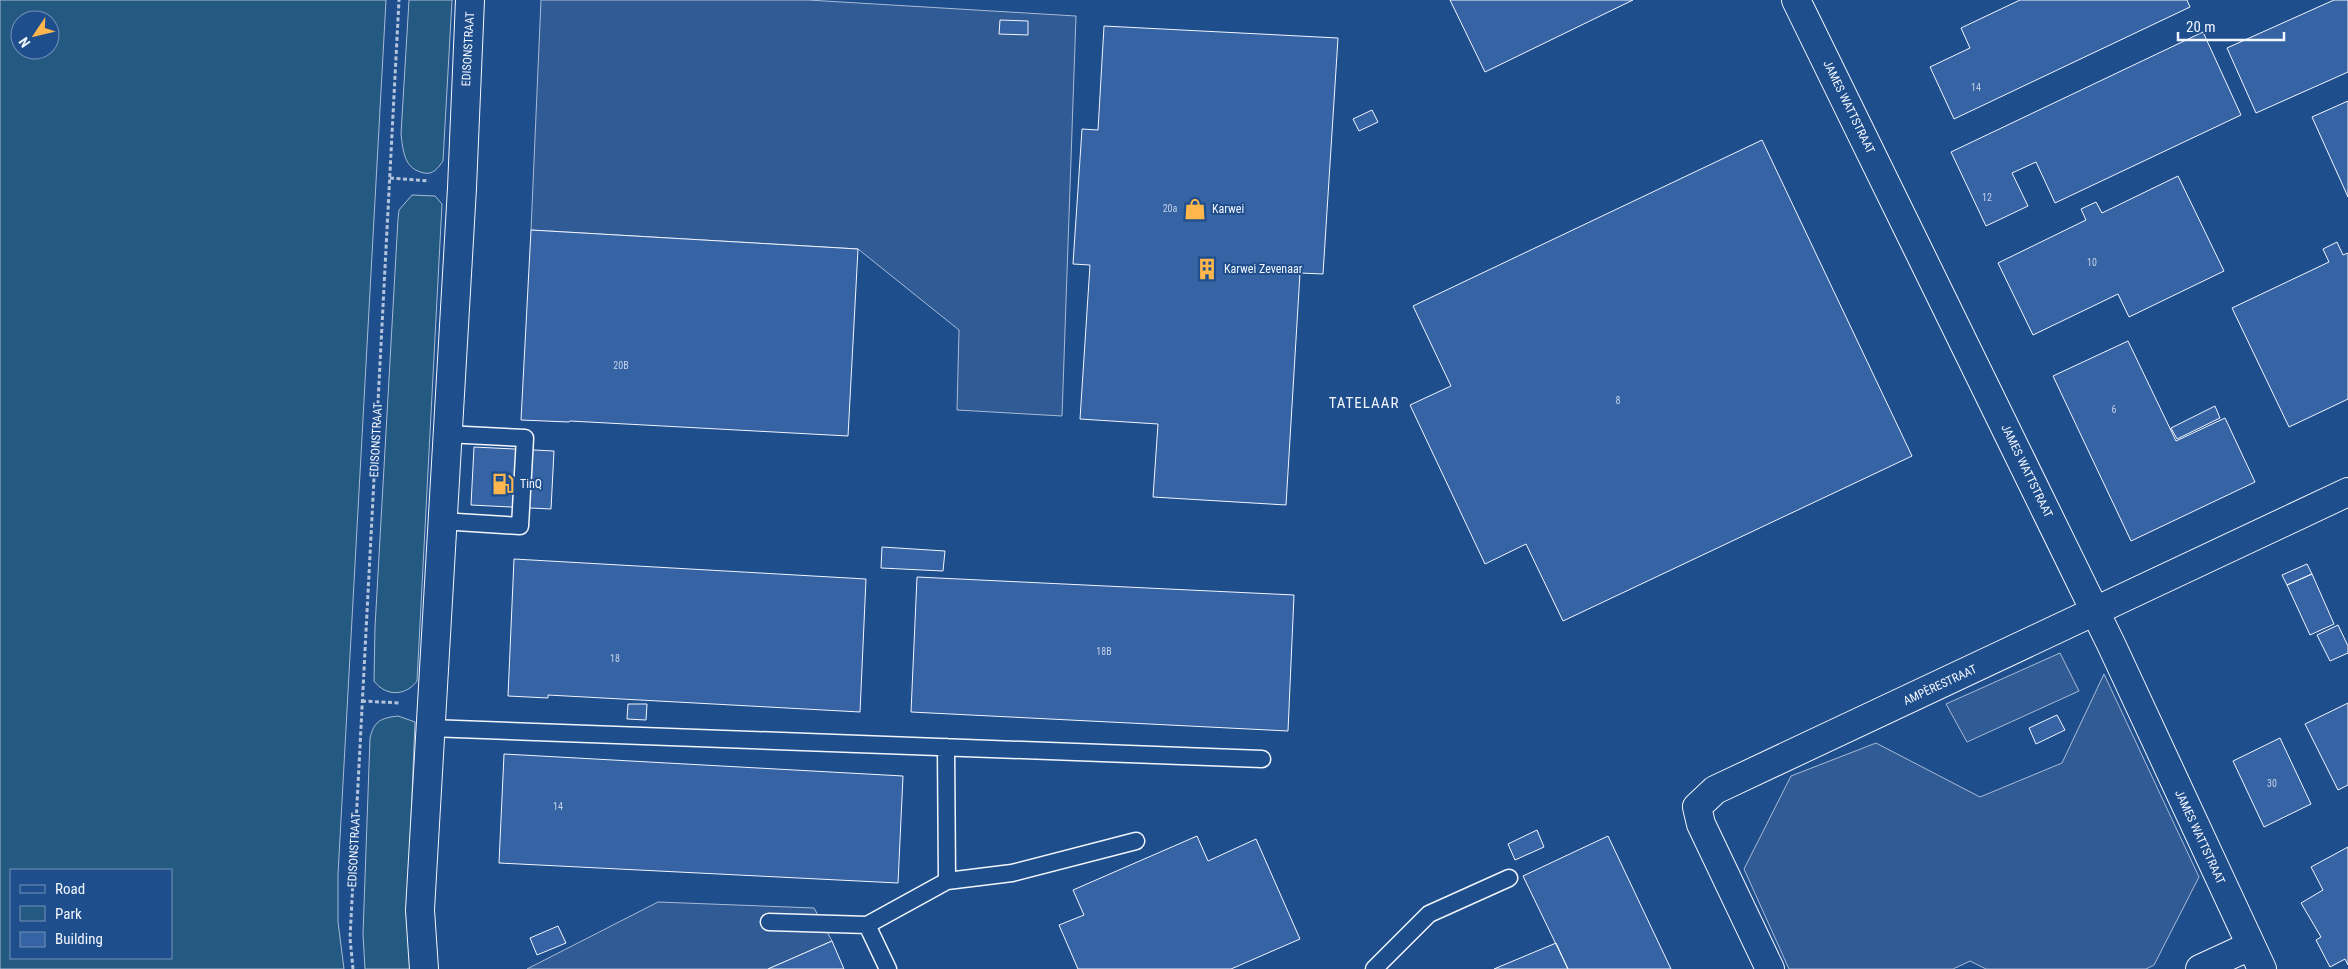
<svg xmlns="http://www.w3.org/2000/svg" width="2348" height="969" font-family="'Roboto Condensed',sans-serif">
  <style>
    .green { fill: #245a82; stroke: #a8bbd7; fill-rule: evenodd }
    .parking { fill: #305b95; stroke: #a8bbd7 }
    .building { fill: #3563a3; stroke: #f2f6ff }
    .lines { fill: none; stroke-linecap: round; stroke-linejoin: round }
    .service-casing { stroke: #f2f6ff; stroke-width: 19 }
    .minor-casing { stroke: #f2f6ff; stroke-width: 30 }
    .path { stroke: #b3c4dc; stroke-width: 3; stroke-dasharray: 4 2.5; stroke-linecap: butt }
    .service { stroke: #1f4e8c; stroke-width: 16 }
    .minor { stroke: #1f4e8c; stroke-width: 28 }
    .labels { text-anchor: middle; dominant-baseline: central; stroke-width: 4; stroke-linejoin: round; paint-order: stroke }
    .number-label { font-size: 10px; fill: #c3d1e8 }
    .street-label { font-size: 12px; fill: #f2f6ff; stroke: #1f4e8c }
    .poi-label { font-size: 12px; fill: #f2f6ff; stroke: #1f4e8c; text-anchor: start }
    .quarter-label { font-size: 15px; letter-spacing: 1px; fill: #f2f6ff; stroke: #1f4e8c }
  </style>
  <rect width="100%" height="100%" fill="#1f4e8c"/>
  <path class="green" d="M0 0H386L338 874V922L344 969H0ZM20 20H50V50H20ZM11 870H171V958H11Z
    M409 0H452L443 161C438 168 433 175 424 173 404 169 403 151 401 134Z
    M412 195 435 196 442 204 417 681C406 696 386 697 374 681L375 627 398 219 399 210Z
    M398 716 415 722 407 917 414 969H365L363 934 370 738C374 721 381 718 398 716Z"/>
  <path class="parking" d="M541 0H808L1076 16 1062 416 957 410 959 330 858 249 531 230Z
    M2060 653 2079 691 1967 742 1946 704Z
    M2104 674 2199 877 2154 965 2146 969H1986L1970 961 1953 969H1789L1744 869 1791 776 1876 743 1980 797 2062 763Z
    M658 902 814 908 832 941 768 969H527Z"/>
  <path class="building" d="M1450 0H1633L1485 72Z
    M2020 0H2187L2190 7 1954 119 1930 67 1970 48 1961 28Z
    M2334 0H2348V72L2256 113 2227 48Z
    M1000 20 1028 21V35L999 34Z
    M1104 26 1338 38 1323 274 1300 273 1286 505 1153 497 1158 424 1080 419 1090 265 1073 264 1082 129 1098 130Z
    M2203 32 2241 115 2055 203 2036 162 2012 173 2028 206 1986 226 1951 152Z
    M2348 101V197L2312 117Z
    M1372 110 1378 122 1359 131 1353 119Z
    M1762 140 1912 456 1563 621 1526 544 1485 564 1410 405 1451 386 1413 306Z
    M2178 176 2224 271 2129 317 2118 294 2033 335 1998 263 2086 220 2081 209 2096 202 2102 213Z
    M531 230 858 249 848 436 570 421 569 422 521 420Z
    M2337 242 2343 255 2348 253V399L2289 427 2232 308 2329 262 2323 249Z
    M2128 341 2176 441 2225 418 2255 482 2131 541 2053 376Z
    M2215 406 2220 418 2177 439 2171 428Z
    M474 447 554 451 551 509 471 505Z
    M882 547 945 551 943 571 881 568Z
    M514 559 866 579 860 712 548 695V698L508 696Z
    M2307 564 2312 574 2287 585 2282 575Z
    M2312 574 2334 624 2310 635 2287 585Z
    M917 577 1294 595 1288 731 911 712Z
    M2338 625 2348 646V653L2330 661 2317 635Z
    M2348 703V785L2338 790 2305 724Z
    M628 704H647L646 720 627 719Z
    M2057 715 2065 730 2036 744 2029 728Z
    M2280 738 2311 804 2264 827 2233 761Z
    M504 754 903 776 898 883 499 863Z
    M1537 830 1544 847 1515 860 1508 844Z
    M1197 836 1208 861 1256 839 1300 939 1231 969H1078L1059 925 1084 915 1073 890Z
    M1608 836 1671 969H1568L1523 876Z
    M2348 847V965L2345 959 2330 967 2316 940 2321 937 2301 903 2323 890 2311 867Z
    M558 926 566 943 537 955 530 938Z
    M832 941 844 969H768Z
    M1556 943 1568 969H1494Z"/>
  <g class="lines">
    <g class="service-casing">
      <path id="service" d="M441 521 520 526 525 438 446 434
        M430 728 1262 759
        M947 881 1012 873 1136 841
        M769 922 867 925
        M888 969 867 925 947 881 946 747
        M1374 969 1429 914 1509 878"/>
    </g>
    <g class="minor-casing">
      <path id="minor" d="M1796 0 2111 644 2262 969
        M424 969 420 910 462 188 470 0
        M1770 969 1701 824 1697 807 1715 790 2348 492
        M2200 969 2250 946"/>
    </g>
    <path class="path" d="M390 178 429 181
      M362 701 400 703
      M353 969 350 938 399 0"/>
    <use href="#service" class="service"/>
    <use href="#minor" class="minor"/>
  </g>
  <defs>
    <g id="shop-bare" transform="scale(1.725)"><path d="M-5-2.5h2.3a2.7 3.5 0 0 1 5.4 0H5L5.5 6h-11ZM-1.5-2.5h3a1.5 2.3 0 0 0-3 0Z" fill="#ffb74d" stroke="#1f4e8c" stroke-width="2.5" paint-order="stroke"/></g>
    <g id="building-bare" transform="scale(1.725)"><path d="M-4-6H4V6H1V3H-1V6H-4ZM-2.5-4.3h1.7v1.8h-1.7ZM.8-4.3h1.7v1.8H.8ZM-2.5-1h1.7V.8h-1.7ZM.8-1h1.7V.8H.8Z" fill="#ffb74d" stroke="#1f4e8c" stroke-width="2.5" paint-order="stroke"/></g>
    <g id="fuel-bare" transform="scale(1.725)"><path d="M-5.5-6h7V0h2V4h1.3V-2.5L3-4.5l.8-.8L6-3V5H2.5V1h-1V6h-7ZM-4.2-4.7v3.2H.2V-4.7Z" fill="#ffb74d" stroke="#1f4e8c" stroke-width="2.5" paint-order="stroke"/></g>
  </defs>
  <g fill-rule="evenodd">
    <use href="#shop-bare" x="1195" y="209"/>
    <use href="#building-bare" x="1207" y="269"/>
    <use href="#fuel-bare" x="503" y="484"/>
  </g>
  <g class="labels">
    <g class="number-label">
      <text x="1976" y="87">14</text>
      <text x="1987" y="197">12</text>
      <text x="1170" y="208">20a</text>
      <text x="2092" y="262">10</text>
      <text x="621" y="365">20B</text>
      <text x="1618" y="400">8</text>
      <text x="2114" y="409">6</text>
      <text x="1104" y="651">18B</text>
      <text x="615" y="658">18</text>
      <text x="2272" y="783">30</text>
      <text x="558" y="806">14</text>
    </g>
    <g class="street-label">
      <text transform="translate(468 49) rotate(-87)">EDISONSTRAAT</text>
      <text transform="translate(1849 107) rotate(64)">JAMES WATTSTRAAT</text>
      <text transform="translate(376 440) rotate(-87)">EDISONSTRAAT</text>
      <text transform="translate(2027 471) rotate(64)">JAMES WATTSTRAAT</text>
      <text transform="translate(1940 685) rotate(-25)">AMPÈRESTRAAT</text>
      <text transform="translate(2200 837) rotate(65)">JAMES WATTSTRAAT</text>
      <text transform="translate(354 850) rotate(-87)">EDISONSTRAAT</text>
    </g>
    <g class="poi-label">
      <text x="1212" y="209">Karwei</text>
      <text x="1224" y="269">Karwei Zevenaar</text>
      <text x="520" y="484">TinQ</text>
    </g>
    <g class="quarter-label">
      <text x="1364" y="403">TATELAAR</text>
    </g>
  </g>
  <rect x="10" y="869" width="162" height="90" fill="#1f4e8c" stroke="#7391ba"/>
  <rect x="20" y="885" width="25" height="8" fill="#1f4e8c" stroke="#7391ba"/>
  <text x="55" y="894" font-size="15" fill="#f2f6ff">Road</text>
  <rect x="20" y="906" width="25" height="15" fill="#245a82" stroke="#7391ba"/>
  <text x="55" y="919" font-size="15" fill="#f2f6ff">Park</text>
  <rect x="20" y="932" width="25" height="15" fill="#3563a3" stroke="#7391ba"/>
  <text x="55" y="944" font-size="15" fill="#f2f6ff">Building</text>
  <g transform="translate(35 35) rotate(235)"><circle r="24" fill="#1f4e8c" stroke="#7391ba"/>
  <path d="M0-4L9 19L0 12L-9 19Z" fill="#ffb74d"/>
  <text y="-8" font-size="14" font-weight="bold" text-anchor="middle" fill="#f2f6ff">N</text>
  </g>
  <path d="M2178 32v8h106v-8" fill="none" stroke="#f2f6ff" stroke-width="2.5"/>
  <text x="2186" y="32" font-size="15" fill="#f2f6ff" stroke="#1f4e8c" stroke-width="4" paint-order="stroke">20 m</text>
</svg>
